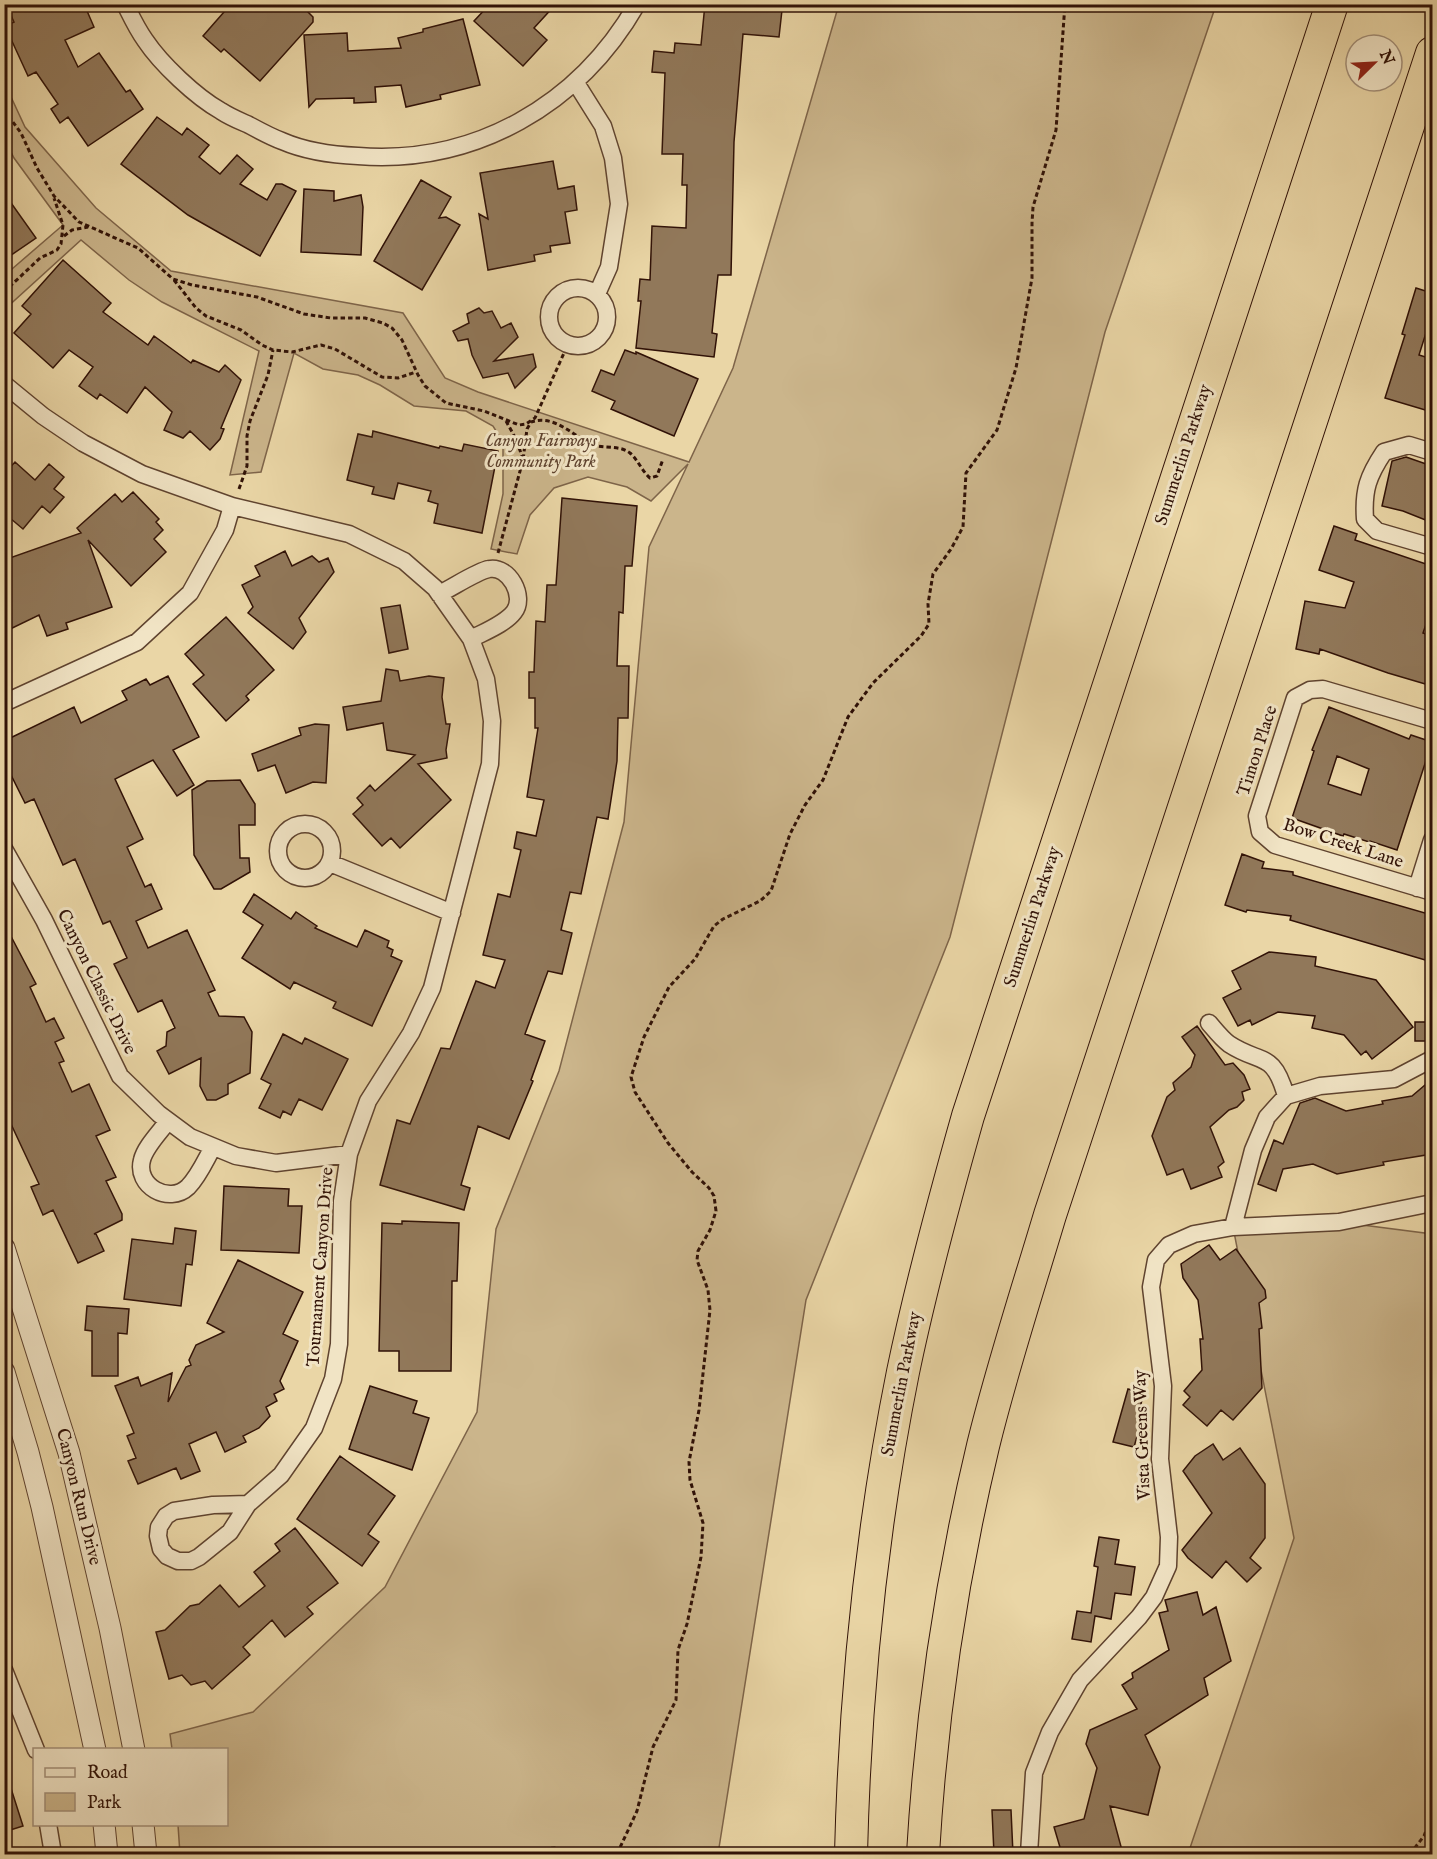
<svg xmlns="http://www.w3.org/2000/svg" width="1437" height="1859" font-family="'IM FELL English',serif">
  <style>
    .green { fill: #cbb58b; stroke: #7e6449; stroke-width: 1.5 }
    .building { fill: #91785a; stroke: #311207; stroke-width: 1.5; fill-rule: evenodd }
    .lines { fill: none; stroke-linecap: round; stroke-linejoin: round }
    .minor-casing { stroke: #5f432f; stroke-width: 19 }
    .tertiary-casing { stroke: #5f432f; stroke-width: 23 }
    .motorway-casing { stroke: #311207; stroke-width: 34 }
    .path { stroke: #311207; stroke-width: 3; stroke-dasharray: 4.5 3; stroke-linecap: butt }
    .minor { stroke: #f1e4c5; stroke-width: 16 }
    .tertiary { stroke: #f1e4c5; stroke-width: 21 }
    .motorway { stroke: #ead6a6; stroke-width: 32 }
    .labels { text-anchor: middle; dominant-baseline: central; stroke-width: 6; stroke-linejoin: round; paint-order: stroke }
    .park-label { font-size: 18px; font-style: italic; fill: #5f432f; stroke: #f1e4c5 }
    .street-label { font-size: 18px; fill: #311207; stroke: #f1e4c5 }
  </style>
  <rect width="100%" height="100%" fill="#ead6a6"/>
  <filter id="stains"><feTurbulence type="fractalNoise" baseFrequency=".00333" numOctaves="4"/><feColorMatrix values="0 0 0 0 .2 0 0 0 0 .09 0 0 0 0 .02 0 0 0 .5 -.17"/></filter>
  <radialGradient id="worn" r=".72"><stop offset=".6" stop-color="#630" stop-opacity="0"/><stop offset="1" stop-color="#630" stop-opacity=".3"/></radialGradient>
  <path class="green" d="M839 4 1216 5 1105 332 950 937 806 1300 718 1854H180L178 1825 226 1824V1750L172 1749 170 1734 253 1712 385 1587 477 1412 496 1229 559 1071 624 822 649 547 688 464 651 501 627 487 588 477 554 488 530 515 517 554 491 549 503 494V442L493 426 466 411 414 406 380 385 358 375 323 369 294 353 261 472 230 475 259 351 162 302 129 280 81 240 5 309V275L63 225 14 158 5 140V84L25 127 96 208 171 271 403 313 445 378 478 392 689 462 733 368Z
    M1339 1222 1432 1234V1854H1188L1294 1538 1233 1227Z"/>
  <path class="building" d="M6 4H84L94 27 65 40 78 67 99 53 126 92 130 90 143 109 88 146 68 117 60 123 51 109 58 104 36 72 28 76 5 26 14 22Z
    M231 4H300L313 17V22L260 81 224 49 221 52 203 36Z
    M490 4H556L534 28 547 40 523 66 474 21Z
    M705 4H772V9L782 10 779 37 743 34 734 142 731 275H718L712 333 717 334 714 357 636 348 641 301H638L640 279 650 280 652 226 686 228 687 185H682L683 154H662L665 73 652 72 654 51 674 53 675 43 701 45Z
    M463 19 480 85 440 95 441 99 406 107 401 85 375 87 376 102 354 103V98L316 99 309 107 304 35 347 33 348 51 401 48 398 38 423 32V29Z
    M157 117 182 135 187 128 209 145 199 157 220 174 237 155 253 169 240 184 267 200 276 184H282L296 191 260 256 188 215 121 164Z
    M553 161 558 189 574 186 577 210 565 212 570 243 550 246 551 252 534 255 535 261 488 270 479 214 488 219 480 173Z
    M421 180 451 197 439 218 446 217 460 225 422 290 374 261Z
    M304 189 334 191V201L361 195 363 207 361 255 301 252Z
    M4 193 36 238 4 260Z
    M63 260 111 303 103 312 148 345 154 336 191 363 193 360 219 372 225 365 241 380 221 428 224 429 220 439 210 450 190 431 183 438 164 430 172 412 145 387 127 413 100 394 97 399 79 386 93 367 69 350 53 368 14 333 31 314 22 306Z
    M1416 288 1432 293V314L1419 355 1432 359V412L1385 398 1405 335 1402 334Z
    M479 308 484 313 492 311 501 328 511 323 518 337 494 361 533 354 536 367 515 388 508 373 483 378 472 355 468 339 458 341 453 331 469 323 467 314Z
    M625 350 636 354V352L698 379 674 436 611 409 615 401 592 391 601 370 614 375Z
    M373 431 439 448 440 446 462 451 464 444 498 451 482 533 434 523 438 504 428 501 431 491 398 483 394 499 372 494 374 487 347 480 358 434 372 437Z
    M1406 457 1432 466V508L1428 521 1403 511 1382 506 1392 461Z
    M15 462 35 480 49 464 64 477 54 489 64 497 50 513 42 506 23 529 4 513V474Z
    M133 492 159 519 156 522 163 530 154 539 166 552 131 586 88 540 112 607 66 623 68 629 47 636 39 615 4 632V560L81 533 77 528 115 494 122 502Z
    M562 498 637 506 632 566H625L623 613 619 612 617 666H629L628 718H618L617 761 608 819 597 817 581 894 570 892 561 930 572 933 562 974 548 971 525 1034 545 1041 531 1080 533 1081 509 1139 478 1126 461 1185 470 1188 464 1210 380 1185 397 1120 410 1124 441 1048 450 1049 476 981 495 988 505 960 483 955 498 894 510 897 521 850 514 848 517 832 536 836 544 800 527 797 538 728H535V698H529V672H534L536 621 545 622 547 585H556Z
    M1334 526 1357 534 1355 540 1432 566V607L1423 633 1432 636V686L1388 673 1320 649 1319 654 1296 649 1305 601 1345 608 1354 582 1319 570Z
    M285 551 292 566 312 556 319 562 328 558 334 572 299 618 306 632 293 649 248 613 253 607 242 585 260 576 255 566Z
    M400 605 408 649 389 653 381 608Z
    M226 617 274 670 246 696 249 700 226 721 193 684 204 675 185 654Z
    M386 669 398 671 400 681 429 676 444 678 442 697 446 724H450L446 750 447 758 418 764 451 800 400 848 391 838 382 846 353 814 363 805 357 798 370 785 375 791 415 755 387 750 383 723 347 730 343 707 381 701Z
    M168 676 199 737 173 750 194 785 177 796 153 760 115 779 143 839 127 847 145 887 151 884 162 909 136 921 148 948 187 930 215 990 208 993 219 1016 244 1017 252 1032 250 1073 228 1084V1094L216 1100H207L200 1086 201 1058 169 1074 157 1051 166 1046 167 1032 175 1028 162 1000 138 1012 114 964 127 958 110 921 103 924 75 859 63 865 34 799 25 803 4 761V741L74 707 81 723 127 700 122 691 146 679 150 685Z
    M1329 707 1409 739 1411 735 1432 742 1397 850 1370 841 1369 842 1344 834 1343 836 1292 818 1314 751 1312 750ZM1337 756 1369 769 1361 795 1328 784Z
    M315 724 329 725 326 783 313 782 286 793 275 765 258 771 252 754 301 735 299 728Z
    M240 780 255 804V825H239L240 858H249L250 872 221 889H214L194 855 192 790 207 781Z
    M1242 854 1264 862 1262 868 1293 872V875L1432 915V962L1290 920 1291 916 1247 910 1246 912 1225 905Z
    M254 894 291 919 296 912 317 926 315 928 357 947 365 930 389 941 387 947 393 950 391 956 402 961 372 1026 333 1008 336 1002 294 982 290 989 242 958 263 925 243 912Z
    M4 923 36 984 30 987 46 1022 54 1018 64 1038 55 1042 64 1061 59 1063 72 1092 89 1084 110 1130 96 1136 116 1177 106 1181 122 1214V1220L94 1234H96L104 1251 78 1263 53 1210 43 1215 31 1187 39 1184 4 1109Z
    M1269 952 1316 957 1315 966 1376 980 1413 1027 1372 1059 1366 1051 1361 1055 1344 1035 1312 1028 1315 1016 1278 1012 1252 1025 1250 1020 1238 1026 1223 998 1241 989 1232 971Z
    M1415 1022H1432V1041H1415Z
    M1197 1026 1225 1065 1233 1063 1244 1075 1250 1089 1242 1092 1244 1100 1237 1107 1229 1110 1210 1127 1224 1162 1218 1167 1222 1177 1191 1189 1183 1169 1167 1175 1152 1136 1167 1097 1175 1090 1173 1083 1191 1067 1195 1055 1182 1037Z
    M283 1034 302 1044 305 1038 348 1059 322 1110 299 1099 291 1115 283 1111 280 1118 259 1108 271 1084 261 1079Z
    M1432 1079V1154L1383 1162 1384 1165 1337 1174 1313 1164 1283 1169 1276 1191 1258 1184 1274 1140 1283 1144 1300 1103 1315 1098 1346 1111 1383 1104 1382 1101 1412 1096Z
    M224 1186 289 1189 288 1206H302L299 1253 221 1250Z
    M402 1221 459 1223 457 1281H452L451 1371H399V1351H379L382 1223 402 1224Z
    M175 1228 196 1231 192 1265 186 1264 181 1306 124 1299 132 1239 173 1244Z
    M1209 1245 1220 1260 1236 1249 1265 1290 1266 1298 1259 1303 1262 1328 1259 1329 1262 1388 1233 1420 1221 1410 1207 1426 1183 1405 1190 1397 1184 1391 1202 1370 1200 1339H1203L1198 1300 1183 1278 1181 1264Z
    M238 1260 303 1292 283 1334 298 1341 280 1381 284 1389 274 1394 277 1401 266 1407 270 1416 259 1428 243 1436 246 1442 225 1452 216 1432 189 1444 200 1471 181 1479 176 1468 138 1484 128 1461 136 1458 127 1436 134 1433 115 1386 138 1377 141 1386 172 1373 168 1402 186 1367 191 1365 189 1360 196 1345 224 1332 207 1323Z
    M87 1306 129 1309 127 1334 118 1333V1376H92V1331L85 1330Z
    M370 1386 417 1401 413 1413 429 1418 412 1470 349 1449Z
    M1128 1389 1144 1393 1137 1418 1142 1419 1134 1447 1113 1442Z
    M1213 1444 1223 1460 1240 1448 1265 1484V1538L1250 1558 1261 1568 1247 1582 1226 1561 1212 1578 1188 1558 1182 1550 1212 1513 1183 1471 1195 1456Z
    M340 1456 395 1496 368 1534 379 1542 362 1566 297 1519Z
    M295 1528 338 1583 307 1607 313 1614 285 1637 272 1620 243 1647 250 1655 212 1689 205 1681 191 1685 182 1675 169 1679 156 1632 165 1630 190 1606 199 1604 220 1585 239 1607 265 1586 254 1572 280 1551 275 1544Z
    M1099 1537 1119 1540 1115 1564 1135 1567 1131 1595 1115 1593 1111 1619 1095 1616 1091 1642 1072 1639 1077 1611 1091 1613 1098 1567 1094 1566Z
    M1197 1592 1203 1615 1216 1607 1231 1661 1204 1678 1208 1695 1145 1735 1160 1767 1148 1815 1110 1806 1123 1854H1062L1054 1827 1084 1819 1097 1768 1086 1744 1090 1730 1137 1709 1122 1685 1133 1678 1132 1673 1169 1650 1159 1613 1168 1611 1165 1600Z
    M4 1779H8L23 1826 4 1832Z
    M992 1810H1011L1013 1854H994Z"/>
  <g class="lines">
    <g class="minor-casing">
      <path id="minor" d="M125 4C131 16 137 29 145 40 161 64 196 97 221 111 230 117 240 121 249 125 260 131 271 137 282 141 305 151 333 155 358 156 475 165 579 105 637 4
        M576 83 603 126 613 158 619 204 609 267 597 294
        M549 317a29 29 0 1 1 58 0a29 29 0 1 1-58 0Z
        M4 384 43 416 83 443 142 474 232 506 349 534 404 561 435 588 471 639 486 679 492 721 490 764 432 988 411 1033 368 1101 349 1154 342 1201 339 1344 333 1379 314 1428 281 1475 248 1504 230 1532 199 1557 191 1561H178L167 1556 161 1549 158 1536 159 1527 166 1516 174 1511 213 1505 248 1504
        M1432 452 1409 445 1384 452C1368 476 1363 490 1365 519L1377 531 1432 547
        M439 594C452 588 477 571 489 569 509 565 526 597 514 612 505 624 484 632 471 639
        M4 703 137 642 190 593 225 530 232 506
        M1432 721 1323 689 1310 690 1295 698 1257 816 1260 832 1275 845 1432 892
        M278 851a27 27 0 1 1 54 0a27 27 0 1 1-54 0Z
        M4 849 44 920 120 1076 159 1114 190 1137 236 1156 276 1163 349 1154
        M330 863 452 913
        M1417 888 1432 840
        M1209 1023C1215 1030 1222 1039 1229 1044 1261 1065 1273 1050 1286 1096
        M168 1121C160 1132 145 1147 142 1160 135 1186 169 1205 188 1187 199 1176 206 1159 213 1147
        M1233 1227 1253 1150 1267 1117 1286 1096 1320 1086 1394 1079 1432 1059
        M4 1670 36 1750
        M48 1824 53 1854
        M1029 1854 1034 1773 1050 1732 1080 1680 1139 1617 1154 1597 1168 1566 1169 1537 1160 1459 1163 1386 1151 1287 1156 1260 1169 1245 1194 1234 1233 1227 1339 1222 1432 1203"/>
    </g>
    <g class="tertiary-casing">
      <path id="tertiary" d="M4 1248 69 1453 110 1628 134 1750
        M4 1372 28 1452 42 1507 95 1750
        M104 1824 107 1854
        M143 1824 146 1854"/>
    </g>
    <g class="motorway-casing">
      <path id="motorway" d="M851 1854C855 1692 871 1531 903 1372 921 1285 944 1201 968 1116L1332 4
        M923 1854C931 1717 951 1580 983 1446 1002 1368 1027 1292 1050 1215L1432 53"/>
    </g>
    <path class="path" d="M4 110 21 133 37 168 54 196 79 222 138 248 173 279 192 285 257 297 304 314 331 318H365L383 323 392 328 402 340 418 375 425 386 446 403 484 411 519 425 526 424 535 418 568 344
      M64 236 72 230 88 227
      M174 280 196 308 206 316 241 330 262 345 273 350 292 352 321 345 335 349 382 377 398 378 416 372
      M4 292 40 258 57 250 61 244 63 225 54 198
      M506 421 516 439 523 459
      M239 489 247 466V436L250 421 268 375 273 350
      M498 553 523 460 527 429 531 422C556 414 573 437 594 445 606 449 620 445 630 453 638 460 642 471 650 478L657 476 663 459
      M536 1849 557 1848 574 1854
      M617 1854 637 1811 653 1747 676 1700 678 1650 687 1624 701 1557 703 1523 690 1480 689 1462 699 1410 710 1310 708 1290 697 1260 698 1251 710 1230 716 1211 714 1196 709 1188 692 1172 668 1143 635 1092 631 1077 644 1037 669 987 695 959 714 926 723 919 760 901 771 891 790 834 805 805 823 780 848 717 873 683 921 636 929 624 928 604 933 574 951 549 963 527 966 473 997 430 1016 368 1032 278V223L1033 207 1056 130 1065 4
      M1410 1854 1424 1836 1432 1815"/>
    <use href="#minor" class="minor"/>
    <use href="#tertiary" class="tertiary"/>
    <use href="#motorway" class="motorway"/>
  </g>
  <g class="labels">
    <g class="park-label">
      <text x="541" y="441">Canyon Fairways<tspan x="541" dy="21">Community Park</tspan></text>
    </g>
    <g class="street-label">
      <text transform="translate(1184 455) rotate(-72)">Summerlin Parkway</text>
      <text transform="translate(1258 751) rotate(-72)">Timon Place</text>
      <text transform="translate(1343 844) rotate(18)">Bow Creek Lane</text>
      <text transform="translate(1033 917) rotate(-72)">Summerlin Parkway</text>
      <text transform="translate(96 982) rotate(64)">Canyon Classic Drive</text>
      <text transform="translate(321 1267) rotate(-86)">Tournament Canyon Drive</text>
      <text transform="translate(902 1384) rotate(-79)">Summerlin Parkway</text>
      <text transform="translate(1143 1435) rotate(-92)">Vista Greens Way</text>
      <text transform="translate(78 1497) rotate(76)">Canyon Run Drive</text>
    </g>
  </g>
  <rect width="1437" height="1859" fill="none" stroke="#ead6a6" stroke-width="24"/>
  <rect x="6" y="6" width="1425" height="1847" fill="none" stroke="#311207" stroke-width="3"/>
  <rect x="12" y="12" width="1413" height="1835" fill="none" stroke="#311207" stroke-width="1.5"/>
  <rect x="33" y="1748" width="195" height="78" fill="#f1e4c5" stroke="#a49079" stroke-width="1.5"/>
  <rect x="45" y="1768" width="30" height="9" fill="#f1e4c5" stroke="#a49079" stroke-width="1.5"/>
  <text x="87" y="1778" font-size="18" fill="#311207">Road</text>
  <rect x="45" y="1793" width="30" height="18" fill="#cbb58b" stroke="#a49079" stroke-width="1.5"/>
  <text x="87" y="1808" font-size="18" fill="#311207">Park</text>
  <g transform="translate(1374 63) rotate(66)"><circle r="28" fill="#f1e4c5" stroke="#a49079" stroke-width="1.5"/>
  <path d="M0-4.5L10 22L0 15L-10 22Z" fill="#8f2418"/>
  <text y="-9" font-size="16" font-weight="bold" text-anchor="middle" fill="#311207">N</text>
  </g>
  <rect width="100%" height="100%" filter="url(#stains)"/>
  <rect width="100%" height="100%" fill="url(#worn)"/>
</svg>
